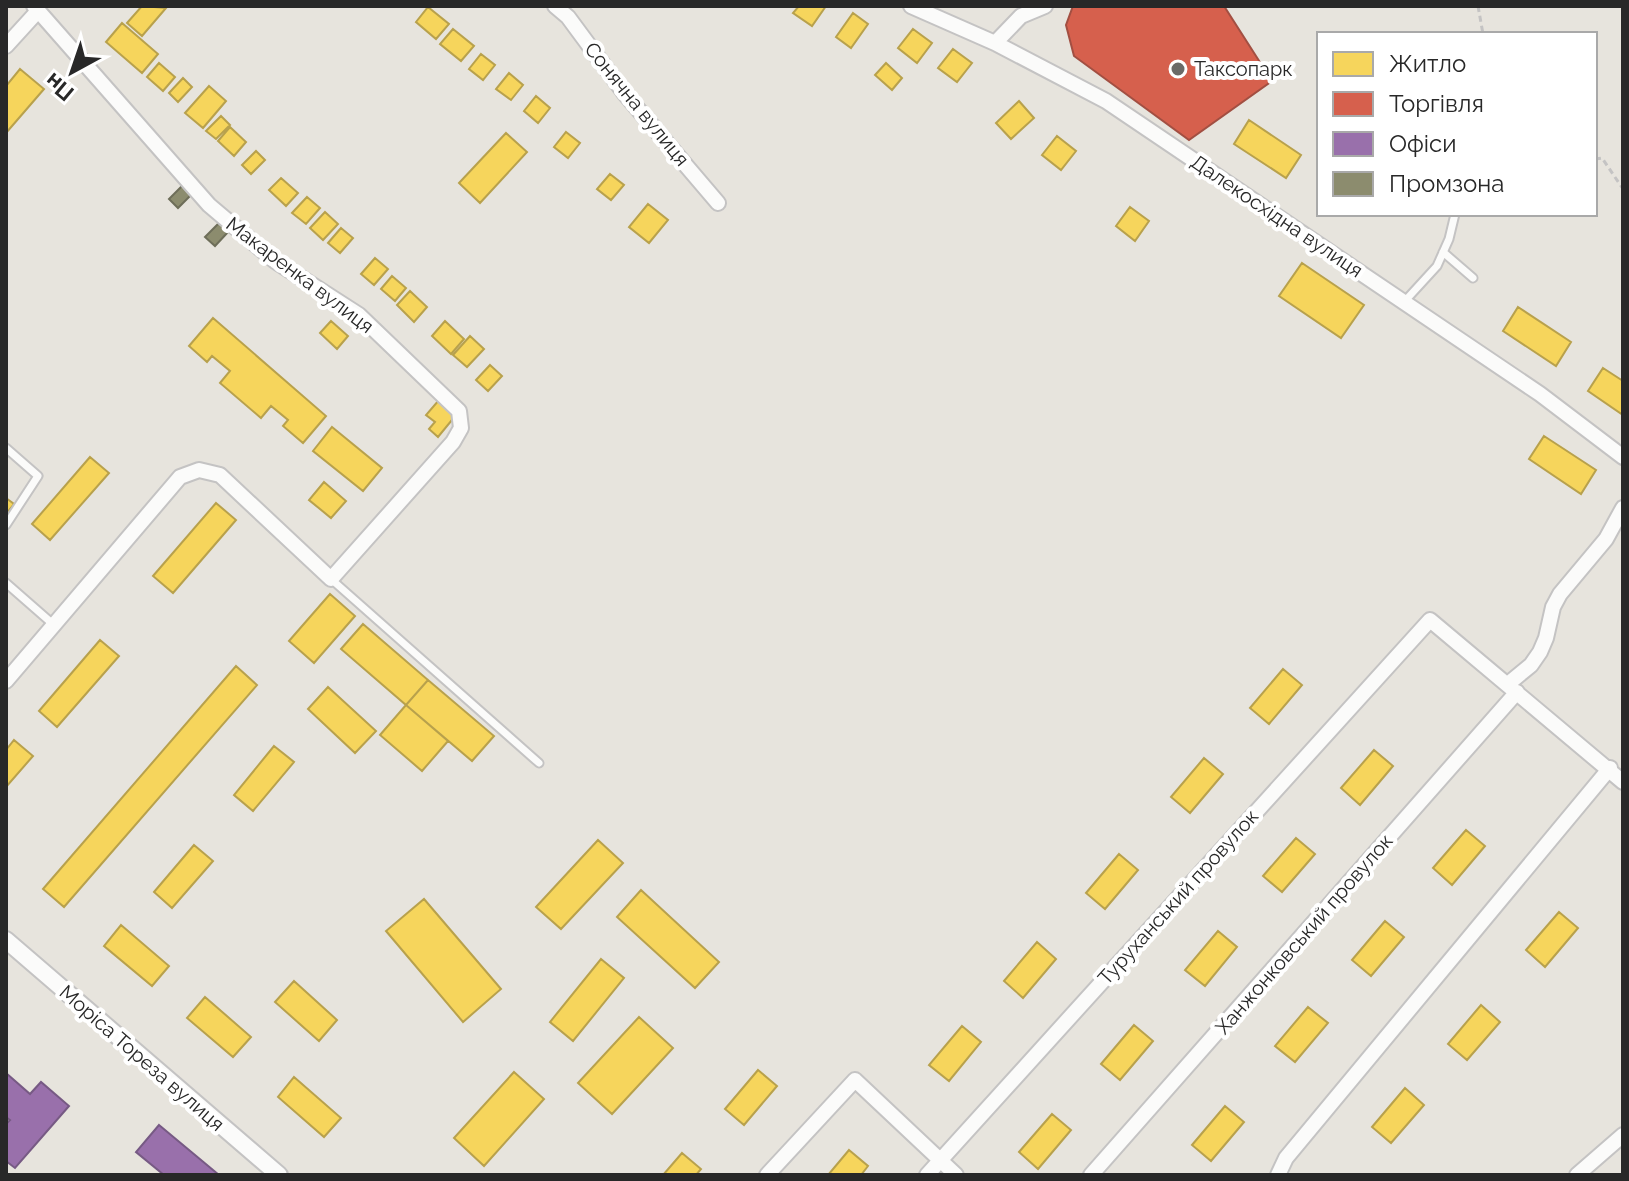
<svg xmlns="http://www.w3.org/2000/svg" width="1629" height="1181" font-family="Raleway,sans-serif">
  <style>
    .homes { fill: #f6d55c; stroke: #b8a14c; stroke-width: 2 }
    .shops { fill: #d6604d; stroke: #a24f42; stroke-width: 2 }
    .offices { fill: #9970ab; stroke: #775a84; stroke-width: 2 }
    .industry { fill: #8c8c6e; stroke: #6e6e59; stroke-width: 2 }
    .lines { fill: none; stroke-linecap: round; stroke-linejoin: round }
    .service-casing { stroke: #c4c3c3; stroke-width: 11 }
    .minor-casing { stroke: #c4c3c3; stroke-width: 18 }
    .tertiary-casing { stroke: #c4c3c3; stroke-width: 20 }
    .path { stroke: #c4c3c3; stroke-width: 3; stroke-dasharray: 6 4; stroke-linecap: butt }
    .service { stroke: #fbfbfa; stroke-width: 7 }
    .minor { stroke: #fbfbfa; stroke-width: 14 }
    .tertiary { stroke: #fbfbfa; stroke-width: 16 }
    .poi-dot { fill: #6b6a67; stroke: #fff; stroke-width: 3 }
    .labels { text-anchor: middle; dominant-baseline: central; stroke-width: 8; stroke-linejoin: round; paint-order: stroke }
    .poi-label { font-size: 20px; fill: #282828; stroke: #fff; text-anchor: start }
    .street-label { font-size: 20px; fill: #282828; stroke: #fff }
  </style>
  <rect width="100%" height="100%" fill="#e7e4dd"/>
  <path class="homes" d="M142 6 166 8 142 36 127 23Z
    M799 6H826L812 26 793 13Z
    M428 7 449 24 436 39 416 22Z
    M853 13 868 24 851 48 836 37Z
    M122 23 158 54 142 73 106 42Z
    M453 29 474 46 461 61 440 44Z
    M913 29 932 43 917 63 898 48Z
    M953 49 972 63 957 82 938 68Z
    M481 54 495 65 483 80 469 69Z
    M159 63 175 77 163 91 147 77Z
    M886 63 902 78 892 90 875 75Z
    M20 69 44 89 6 133V86Z
    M509 73 523 85 511 100 496 89Z
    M183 78 192 87 178 102 169 93Z
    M209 86 226 101 203 128 185 113Z
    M536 96 550 108 538 123 524 111Z
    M1019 101 1034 118 1011 139 996 123Z
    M221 116 230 125 216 139 206 131Z
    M1249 120 1301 155 1286 178 1234 144Z
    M230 127 246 142 234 156 218 141Z
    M566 132 580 143 568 158 554 147Z
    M506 133 527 152 480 203 459 183Z
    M1057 136 1076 151 1061 170 1042 155Z
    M256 151 265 160 251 174 242 165Z
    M610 174 624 185 611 200 597 189Z
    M281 178 298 193 286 206 269 190Z
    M307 197 320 208 306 224 292 213Z
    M648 204 668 220 649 243 629 227Z
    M1130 207 1149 221 1135 241 1116 226Z
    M325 212 338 224 323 240 310 228Z
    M341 228 353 238 340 253 328 243Z
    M375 258 388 269 374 285 361 274Z
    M1302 263 1364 305 1341 338 1279 296Z
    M392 276 406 288 395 301 381 289Z
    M410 291 427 307 414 322 397 305Z
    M1518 307 1571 342 1556 366 1503 331Z
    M213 318 326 416 303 443 283 426 288 420 271 406 261 418 220 383 230 371 212 356 207 362 189 346Z
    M331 321 348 336 337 349 320 333Z
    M445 321 464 339 451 354 432 336Z
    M470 336 484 349 467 367 453 355Z
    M490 365 502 376 488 391 476 380Z
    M1603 368 1623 381V415L1588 391Z
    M439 400 456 415 438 437 429 429 435 422 426 415Z
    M332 427 382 468 363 491 313 451Z
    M1544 436 1596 470 1581 494 1529 459Z
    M90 457 109 473 50 540 32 524Z
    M324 482 346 501 331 518 309 500Z
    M6 498 14 504 6 514Z
    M216 503 236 520 173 593 153 576Z
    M330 594 355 616 314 663 289 641Z
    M363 624 428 680 406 705 341 649Z
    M100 640 119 656 57 727 39 711Z
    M236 666 257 685 64 907 43 889Z
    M1283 669 1302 685 1269 724 1250 708Z
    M428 680 494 736 472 761 406 705Z
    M328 687 376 731 355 753 308 709Z
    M406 705 448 741 422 771 380 735Z
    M14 740 33 756 6 787V750Z
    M274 746 294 762 253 811 234 795Z
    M1374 750 1393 766 1360 805 1341 788Z
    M1204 758 1223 774 1190 813 1171 797Z
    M1466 830 1485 846 1452 885 1433 868Z
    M1296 838 1315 854 1282 892 1263 876Z
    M598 840 623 863 561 929 536 907Z
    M194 845 213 861 172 908 154 892Z
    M1119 854 1138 870 1105 909 1086 893Z
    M641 890 719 962 695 988 617 917Z
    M424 899 501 989 463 1022 386 931Z
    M1559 912 1578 928 1545 967 1526 950Z
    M1385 921 1404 937 1371 976 1352 960Z
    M121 925 169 966 152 986 104 946Z
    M1218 931 1237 947 1205 986 1185 970Z
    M1037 942 1056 959 1023 998 1004 981Z
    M601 959 624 978 573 1041 550 1022Z
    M294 981 337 1020 319 1041 275 1002Z
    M205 997 251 1037 233 1057 187 1018Z
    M1481 1005 1500 1022 1467 1060 1448 1044Z
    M1308 1007 1328 1023 1295 1062 1275 1046Z
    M639 1017 673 1048 612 1114 578 1083Z
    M1134 1025 1153 1041 1120 1080 1101 1064Z
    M962 1026 981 1042 949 1081 929 1065Z
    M758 1070 777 1086 744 1125 725 1109Z
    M514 1072 544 1099 484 1166 454 1138Z
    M294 1077 341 1118 324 1137 278 1097Z
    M1405 1088 1424 1105 1391 1143 1372 1127Z
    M1225 1106 1244 1122 1211 1161 1192 1145Z
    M1052 1114 1071 1130 1038 1169 1019 1152Z
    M849 1150 868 1166 861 1175H828Z
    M682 1153 701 1169 696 1175H663Z"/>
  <path class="shops" d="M1073 6H1224L1272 81 1189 140 1074 56 1066 25Z"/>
  <path class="offices" d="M6 1073 30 1094 41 1082 69 1106 15 1168 6 1161V1124L10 1120 6 1117Z
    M159 1125 219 1175H164L136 1152Z"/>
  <path class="industry" d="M183 185 192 194 178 208 169 199Z
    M220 222 229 231 215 246 205 237Z"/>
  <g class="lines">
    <g class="service-casing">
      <path id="service" d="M1443 252 1473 278
        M1404 302 1437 266 1449 239 1455 214
        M6 448 38 476 6 525
        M331 579 539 763
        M6 583 54 625"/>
    </g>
    <g class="minor-casing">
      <path id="minor" d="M555 6 568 17 625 94 718 203
        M911 6 995 43 1106 101 1540 394 1623 457
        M995 43 1021 16 1045 6
        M6 46 37 12
        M6 681 180 477 199 470 220 475 331 579 453 442 461 428 459 411 359 315 275 261 209 205 34 6
        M1508 684 1531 665 1540 652 1546 638 1553 607 1560 594 1606 539 1623 508
        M767 1175 855 1080 956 1175
        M927 1175 1430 620 1623 782
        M1091 1175 1517 692
        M1278 1175 1286 1158 1610 768
        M1577 1175 1623 1135"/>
    </g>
    <g class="tertiary-casing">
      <path id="tertiary" d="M6 940 279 1175"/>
    </g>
    <path class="path" d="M1478 6 1483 34
      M1595 159 1602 158 1623 189"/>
    <use href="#service" class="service"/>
    <use href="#minor" class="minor"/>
    <use href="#tertiary" class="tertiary"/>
  </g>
  <circle class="poi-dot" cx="1178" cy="69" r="8"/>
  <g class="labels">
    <g class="poi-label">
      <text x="1194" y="69">Таксопарк</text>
    </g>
    <g class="street-label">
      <text transform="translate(637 104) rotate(51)">Сонячна вулиця</text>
      <text transform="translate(1277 216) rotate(34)">Далекосхідна вулиця</text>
      <text transform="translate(300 275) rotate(37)">Макаренка вулиця</text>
      <text transform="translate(1178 897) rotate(-48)">Туруханський провулок</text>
      <text transform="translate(1304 934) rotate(-49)">Ханжонковський провулок</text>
      <text transform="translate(142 1058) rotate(41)">Моріса Тореза вулиця</text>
    </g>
  </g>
  <rect width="1629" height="1181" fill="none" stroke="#282828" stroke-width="16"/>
  <rect x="1317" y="32" width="280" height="184" fill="#ffffff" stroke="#a9a9a9" stroke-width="2"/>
  <rect x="1333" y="52" width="40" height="24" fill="#f6d55c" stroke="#a9a9a9" stroke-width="2"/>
  <text x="1389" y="72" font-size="24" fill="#282828">Житло</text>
  <rect x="1333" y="92" width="40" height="24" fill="#d6604d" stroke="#a9a9a9" stroke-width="2"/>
  <text x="1389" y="112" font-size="24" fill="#282828">Торгівля</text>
  <rect x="1333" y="132" width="40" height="24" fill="#9970ab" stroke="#a9a9a9" stroke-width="2"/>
  <text x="1389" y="152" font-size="24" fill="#282828">Офіси</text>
  <rect x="1333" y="172" width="40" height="24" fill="#8c8c6e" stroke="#a9a9a9" stroke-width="2"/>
  <text x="1389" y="192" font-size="24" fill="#282828">Промзона</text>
  <g transform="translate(72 72) rotate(220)" stroke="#ffffff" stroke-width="6" paint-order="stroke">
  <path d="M0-6L14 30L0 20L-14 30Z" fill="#282828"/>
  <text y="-12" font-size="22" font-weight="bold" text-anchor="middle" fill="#282828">Пн</text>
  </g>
</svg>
